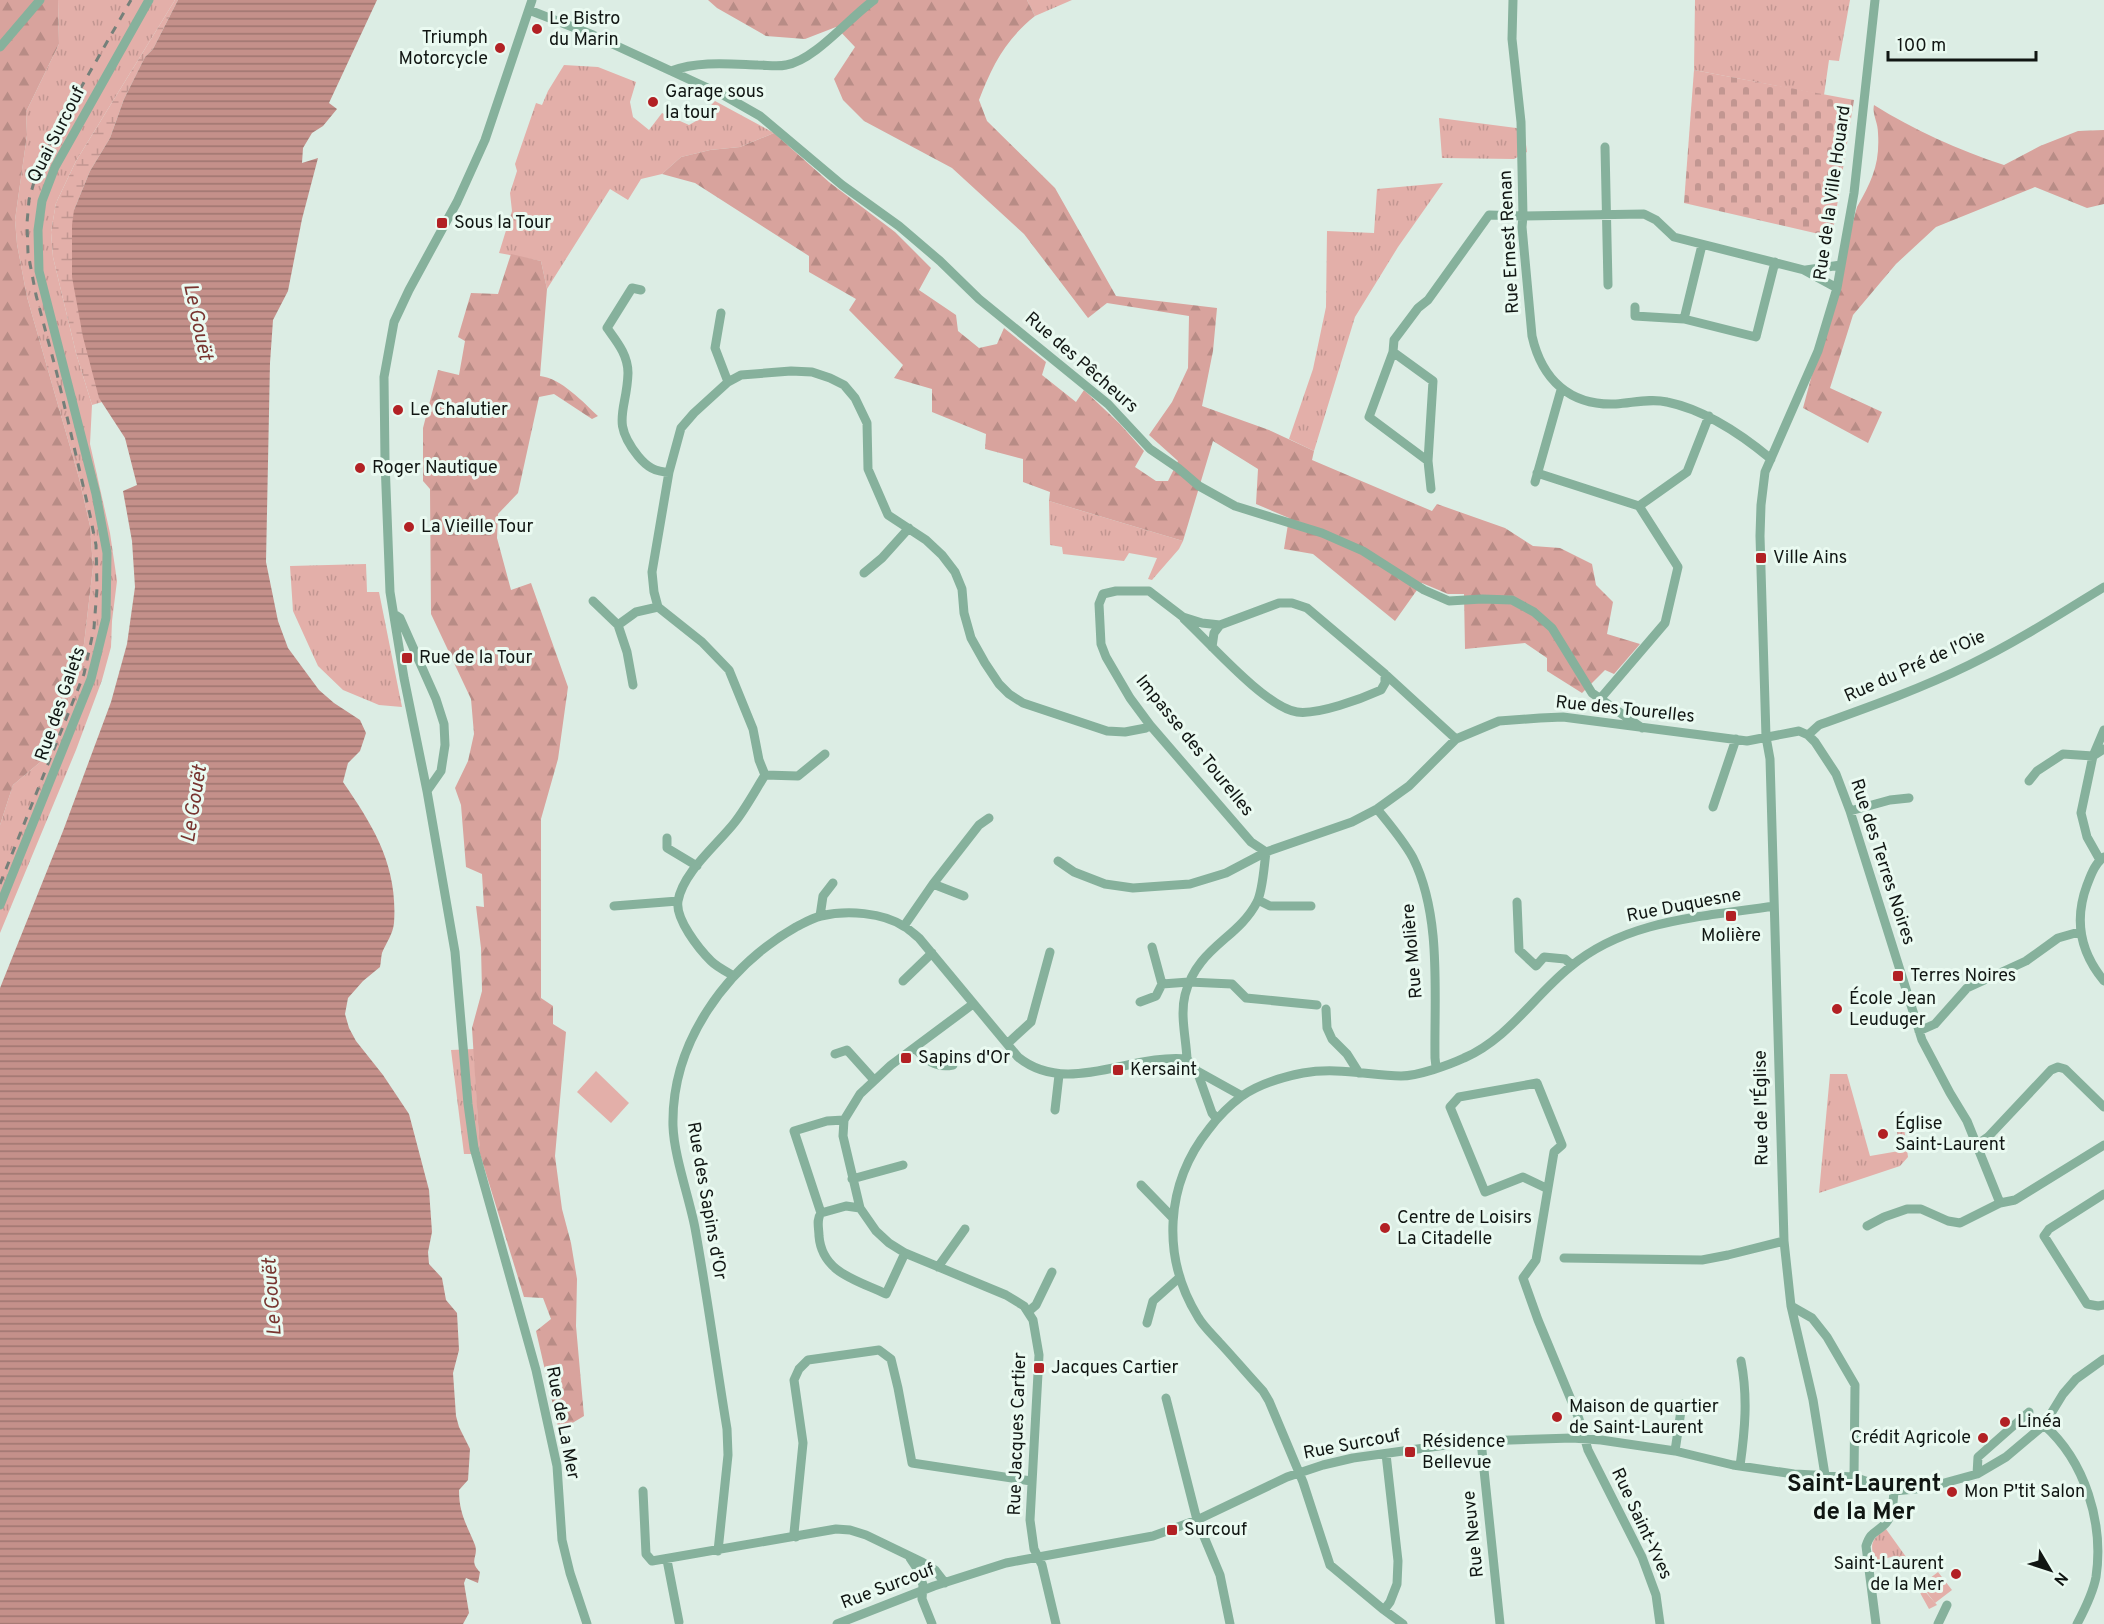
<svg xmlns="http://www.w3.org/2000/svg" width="2104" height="1624" font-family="Overpass,sans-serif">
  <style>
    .grass { fill: url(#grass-tufts) }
    .forest { fill: url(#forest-firs) }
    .wetland { fill: url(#wetland-marsh) }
    .cemetery { fill: url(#cemetery-stones) }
    .pitch { fill: #e3afa9 }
    .water { fill: url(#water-rules) }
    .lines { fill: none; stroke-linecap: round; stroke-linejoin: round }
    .minor { stroke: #86b19c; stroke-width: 9 }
    .rail { stroke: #75807a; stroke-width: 3; stroke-dasharray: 8 8; stroke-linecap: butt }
    .poi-dot { fill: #b22124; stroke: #eafaf1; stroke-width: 2 }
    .labels { text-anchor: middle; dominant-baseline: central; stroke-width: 6; stroke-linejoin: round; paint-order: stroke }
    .poi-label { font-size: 18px; fill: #111613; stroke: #eafaf1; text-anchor: start }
    .street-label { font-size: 18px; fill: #111613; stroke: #eafaf1 }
    .water-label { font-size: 20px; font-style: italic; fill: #783530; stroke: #eafaf1 }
    .district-label { font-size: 24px; font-weight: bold; fill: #111613; stroke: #eafaf1 }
  </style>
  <defs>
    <pattern id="grass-tufts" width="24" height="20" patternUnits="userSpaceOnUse" patternTransform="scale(1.5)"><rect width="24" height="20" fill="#e3afa9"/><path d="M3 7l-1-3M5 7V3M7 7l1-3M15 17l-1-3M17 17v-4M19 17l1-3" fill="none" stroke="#c29691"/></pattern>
    <pattern id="forest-firs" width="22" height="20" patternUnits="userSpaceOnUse" patternTransform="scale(1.5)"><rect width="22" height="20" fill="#d8a39d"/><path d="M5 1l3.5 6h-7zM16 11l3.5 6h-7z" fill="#b88c86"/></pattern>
    <pattern id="wetland-marsh" width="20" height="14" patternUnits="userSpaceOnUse" patternTransform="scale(1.5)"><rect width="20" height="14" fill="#e3afa9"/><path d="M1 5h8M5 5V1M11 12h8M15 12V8" fill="none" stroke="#c29691"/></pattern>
    <pattern id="cemetery-stones" width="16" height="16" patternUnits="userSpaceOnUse" patternTransform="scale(1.5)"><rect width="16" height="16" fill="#e3afa9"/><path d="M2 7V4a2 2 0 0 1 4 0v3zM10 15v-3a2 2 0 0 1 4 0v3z" fill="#c29691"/></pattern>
    <pattern id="water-rules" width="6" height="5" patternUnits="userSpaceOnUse" patternTransform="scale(1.5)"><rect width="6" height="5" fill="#c4908a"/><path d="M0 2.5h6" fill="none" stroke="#9e7570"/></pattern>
  </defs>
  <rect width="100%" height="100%" fill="#dcede4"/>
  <path class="grass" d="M58 0H175L76 161 56 203 51 232 53 257 76 353 92 405 90 444 110 533 117 581 112 621 111 647 102 680 76 750 0 933V825L13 785 45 758 68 701 84 644 93 567 90 526 79 478 27 297 17 244 15 220 27 135 26 112 59 44Z
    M1027 0H1072L1035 16Z
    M1695 0H1850L1839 61 1829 60 1824 95 1694 70Z
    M564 65 598 67 636 82 630 102 633 117 649 130 662 113 689 125 696 121 715 101 774 133 740 147 710 150 681 157 662 174 641 179 628 200 610 189 547 289 541 261 499 253 512 211 510 193 517 171 515 164 536 103 542 105 548 91Z
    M1439 118 1524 129 1527 152 1514 159 1442 158Z
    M1443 183 1398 247 1355 317 1314 451 1289 439 1313 369 1326 307 1327 231 1374 233 1377 189Z
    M1049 501 1183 541 1179 549 1152 580 1148 579 1157 558 1129 553 1124 561 1063 554 1062 547 1050 545Z
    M366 564 367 592H379L402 707 379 705 343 690 318 666 293 611 290 566Z
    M474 1049 480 1154H464L451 1050Z
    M1830 1074H1847L1870 1156 1899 1151 1897 1131 1904 1128 1908 1157 1900 1166 1819 1193Z
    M1886 1529 1909 1561 1904 1566 1894 1556 1875 1562C1870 1543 1870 1541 1886 1529Z
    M1922 1588 1937 1605 1929 1609 1919 1591Z"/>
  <path class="forest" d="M0 0H58L59 44 26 112 27 135 15 220 17 244 27 297 79 478 90 526 93 567 84 644 68 701 45 758 13 785 0 825Z
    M708 0H1027L1035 16C1005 40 992 66 979 100L987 121 1055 188 1116 296 1217 308 1213 351 1202 406 1269 430 1314 451 1312 460 1432 511 1437 504 1505 528 1533 546 1560 548 1592 564 1596 585 1613 602 1607 634 1640 644 1614 674 1605 670 1582 693 1547 671V658L1525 643 1465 649 1464 594H1448L1422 583 1395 621 1313 554 1284 549 1289 518 1256 504 1258 469 1213 441 1183 541 1049 501 1050 492 1023 482V459L985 449 986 434 932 412V389L894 378 903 365 849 310 856 299 809 272V256L695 183 662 174 681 157 710 150 740 147 774 133 829 182 895 232 931 268 919 290 956 315 958 331 979 348 997 344 1004 328 1046 362 1042 375 1076 402 1084 390 1120 424 1144 451 1135 467 1156 481H1168L1178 461 1149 435 1172 402 1188 368 1189 316 1107 303 1088 318 1024 234 952 168 864 121 843 100 834 79 855 47 836 27 805 39 766 36 717 8Z
    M1874 105C1914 130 1958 150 2004 165L2040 146 2078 131 2104 130V204L2087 208 2035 187 1936 227 1896 264 1853 315 1830 388 1882 412 1868 443 1803 408 1857 207C1872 181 1880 164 1878 133 1878 122 1872 115 1874 105Z
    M511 254 541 261 547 289 540 376C561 378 584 403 598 416L592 419 554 394 539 397 518 493 498 514 497 538 511 590 531 583 568 687 558 759 541 819V998L553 1006V1024L566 1032 555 1156 562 1209 571 1243 577 1279 576 1326 584 1416 559 1431 536 1331 551 1319 543 1298 524 1297 480 1154 472 1028 482 991 481 948 476 906 484 907 482 874 466 867 461 805 455 788 468 761 474 734 471 699 431 614 430 489 423 481V428L438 370 459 375 465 341 458 337 471 293 498 294Z"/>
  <path class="wetland" d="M175 0H178L153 49 145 57 124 99 110 138 90 171 74 210 99 397 102 402 92 405 76 353 53 257 51 232 56 203 76 161Z"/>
  <path class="cemetery" d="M1694 70 1854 100 1832 237 1684 203Z"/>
  <path class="pitch" d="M596 1071 629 1103 611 1123 577 1092Z
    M1938 1572 1952 1590 1935 1603 1921 1585Z"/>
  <path class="water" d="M178 0H377L329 103 337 109 323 126 312 133 303 148 302 163 318 158 302 219 288 291 273 320 270 363 266 562 278 621 288 648 319 690 334 703 360 720 366 733 360 751 348 763 343 782C374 827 398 866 394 923 393 934 386 943 382 953 381 957 381 962 380 967L363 981 348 998 345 1014 349 1028 356 1041 383 1075 409 1114 429 1190 432 1232 428 1252 429 1264 442 1278 446 1300 457 1313 459 1350 453 1373 456 1416 459 1427 470 1449 468 1480 459 1490C459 1514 467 1525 475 1545 479 1557 468 1560 480 1572L478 1583 466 1578 464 1583 469 1613 463 1624H0V988L63 831 111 702 127 644 135 587 132 541 123 491 137 485 125 438 99 398 83 337 72 277V225L74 210 90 171 110 138 124 99 145 57 153 49Z"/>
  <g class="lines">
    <path class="minor" d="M532 0 485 140 457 202 409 290 394 322 384 377 385 461 390 592 404 678 427 791 455 952 468 1104 474 1148 536 1370 557 1466 562 1540 570 1573 587 1624
      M1513 0 1512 39 1521 122 1523 216 1522 227 1532 336C1542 380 1570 406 1616 404 1633 403 1650 398 1667 402 1706 410 1741 434 1771 459
      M529 10 593 35 671 71 725 96 760 116 842 185 899 226 940 261 979 299 1108 404 1150 449 1178 468 1199 486 1235 506 1322 533 1363 551 1424 590 1449 601 1482 599 1512 600 1534 612 1552 628 1592 693 1642 728
      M0 47 40 0
      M671 71C699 61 728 64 758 65 767 65 777 67 786 65 814 61 850 17 874 0
      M1605 147 1608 285
      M1806 270 1841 265
      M641 290 632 288 607 328C617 342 628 355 628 373 627 411 610 421 638 456 647 467 655 472 669 472
      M1635 307V316L1684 319 1756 337 1775 262
      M721 313 715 348 728 382
      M1684 319 1702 245
      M1393 352 1433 381 1428 461 1431 489
      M1428 461 1369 417 1393 352 1394 340 1418 308 1428 300 1489 215 1523 216 1644 214 1656 220 1674 237 1804 270 1837 288
      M1537 473 1639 506
      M1535 482 1561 390
      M1639 506 1687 472 1709 416
      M864 573 882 558 909 528
      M593 601 618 625
      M394 614 400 618 436 699 444 724 445 745 441 771 427 791
      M1184 619C1208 641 1266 708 1297 712 1318 715 1361 699 1381 690L1385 683V674
      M1220 625 1202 623 1183 617 1149 591H1116L1103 594 1099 604 1101 644 1106 657 1130 698 1150 725 1251 842 1266 852
      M1212 647 1214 633 1220 625 1279 603H1292L1307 608 1385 674 1456 739
      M633 685 627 652 618 625 636 612 658 607
      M1600 699 1665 623 1678 567 1639 506
      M1808 735 1819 725C1869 707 1920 689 1969 665 2015 643 2060 614 2104 587
      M765 775 798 776 825 754
      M2029 781 2037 771 2063 754 2093 756 2104 730
      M1713 807 1736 739
      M1377 809C1390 825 1403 840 1413 858 1442 916 1434 995 1435 1058L1436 1067
      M1850 811 1890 800 1909 798
      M667 838V848L697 866
      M2104 857C2095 863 2091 875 2087 885 2074 920 2080 952 2104 981
      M2100 860 2087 837 2081 813 2093 756 2104 749
      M1058 861 1074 872 1105 884 1133 888 1190 884 1226 873 1266 852 1352 822 1377 809 1409 786 1456 739 1499 721 1540 718 1563 717 1747 741 1799 731 1808 735 1815 742 1836 774 1850 811 1922 1040 1950 1093 1967 1121 2000 1203
      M933 884 964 896
      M1258 900 1270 906H1311
      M1517 902 1519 950 1536 966 1544 957 1565 959 1572 965
      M0 905 91 679 106 618 107 553 96 494 39 271 38 230 42 201 55 167 149 0
      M614 906 678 901
      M820 916 823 896 833 883
      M904 926 933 884 979 825 989 818
      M1152 947 1162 984 1189 982 1232 984 1246 998 1317 1005
      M734 976C727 972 717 967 711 961 699 949 675 919 678 901 683 872 717 845 735 822 746 808 755 791 765 775L759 760 753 729 729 670 702 642 658 607 654 592 652 572 669 472 681 428 694 413 728 382 741 375 791 371 812 372 830 378 844 385 855 398 867 423 868 469 888 515 926 540 942 555 955 572 962 589 964 613 971 638 985 663 999 684 1009 694 1023 703 1107 731 1125 732 1146 728 1150 725
      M903 981 932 953
      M1140 1002 1156 996 1162 984
      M973 1004 891 1065 860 1094 844 1120 843 1136 860 1208 876 1231 889 1243 905 1253 1006 1295 1024 1306 1033 1320 1039 1355 1030 1520 1034 1549 1042 1565 1056 1624
      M1326 1009 1327 1028 1332 1039 1347 1054 1359 1073
      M1919 1031 1935 1024 1967 988 2026 961 2058 938 2079 932
      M1007 1044 1031 1022 1050 952
      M914 1048C927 1059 934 1069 953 1065
      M835 1054 847 1050 874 1080
      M1187 1059C1186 1038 1180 1015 1185 995 1197 947 1238 939 1257 902 1263 890 1264 866 1266 852
      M1197 1071 1242 1096
      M1055 1110 1059 1075
      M1978 1144 1988 1137 2051 1070 2058 1067 2065 1069 2104 1107
      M852 1179 903 1165
      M1141 1185 1173 1218
      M1546 1188 1523 1177 1485 1192 1450 1107 1459 1097 1537 1083 1562 1145 1554 1152 1536 1260 1523 1278 1538 1320 1579 1419 1588 1450 1642 1557 1656 1595 1660 1624
      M2104 1194 2049 1229 2044 1236 2087 1304 2098 1306 2104 1305
      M860 1208 846 1206 821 1213C816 1220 819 1228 819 1236 822 1273 857 1280 886 1294L905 1253
      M821 1213 794 1131 827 1121 844 1120
      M1867 1226 1884 1217 1907 1209H1921L1948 1221 1960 1223 2000 1203 2015 1200 2104 1145
      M1564 1258 1702 1260 1728 1255 1784 1241
      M938 1267 965 1229
      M1791 1306 1812 1318 1827 1337 1855 1385 1854 1477
      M1029 1311 1036 1305 1052 1272
      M1147 1323 1153 1301 1180 1277
      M1166 1398 1197 1520 1220 1575 1230 1624
      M2044 1425C2085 1461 2104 1523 2096 1577 2093 1593 2085 1609 2077 1624
      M1481 1441 1500 1624
      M1675 1451 1682 1404
      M1386 1454 1398 1561 1397 1584 1390 1602 1384 1610 1330 1565 1303 1482 1269 1401 1263 1391C1248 1375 1234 1358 1219 1342 1212 1334 1203 1326 1198 1317 1161 1257 1165 1184 1209 1129 1218 1117 1230 1105 1242 1096 1259 1084 1283 1077 1303 1073 1336 1067 1368 1075 1401 1076 1418 1076 1449 1065 1464 1058 1508 1039 1534 996 1570 967 1627 919 1703 917 1774 906
      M1740 1466C1745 1430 1748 1397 1741 1361
      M1977 1474 1978 1457 2029 1412
      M1825 1475 1813 1400 1791 1306 1784 1241 1770 759 1766 737 1760 536 1761 505 1765 472 1818 351 1837 288 1854 193 1875 0
      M643 1491 646 1554 652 1561 836 1529 850 1530 866 1535 922 1562 935 1570 945 1583
      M796 1537 794 1533 803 1443 794 1380 799 1369 808 1360 879 1350 891 1359 898 1388 912 1463 1031 1481
      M718 1551 728 1455 727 1429C716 1362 707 1294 695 1228 689 1197 674 1156 673 1126 671 1043 726 967 796 927 804 923 812 918 821 916 846 910 883 912 905 927 910 930 914 934 919 938L1018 1057C1067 1097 1131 1053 1187 1059L1197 1071 1212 1113 1217 1119
      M910 1558 918 1570 923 1585 922 1599 932 1624
      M667 1560 679 1622
      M1384 1610 1403 1624
      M837 1624 934 1586 1006 1563 1153 1536 1197 1520 1287 1477 1323 1465 1353 1458 1453 1444 1481 1441 1572 1438 1601 1440 1675 1451 1733 1465 1794 1474 1854 1477 1894 1491 1926 1488 1977 1474 2006 1457 2044 1425 2063 1394 2076 1379 2104 1359
      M1876 1624 1866 1546C1871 1531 1875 1534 1885 1524 1893 1516 1893 1502 1894 1491
      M1938 1624 1947 1605"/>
    <path class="rail" d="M0 884 84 674 94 628 97 588 96 545 90 515 57 374 36 295 28 253 27 223 29 200 37 171 55 133 131 0"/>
  </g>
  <g class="poi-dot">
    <circle cx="537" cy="29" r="6"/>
    <circle cx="500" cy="48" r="6"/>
    <circle cx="653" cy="102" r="6"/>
    <rect x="436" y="217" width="12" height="12" rx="3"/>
    <circle cx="398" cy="410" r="6"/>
    <circle cx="360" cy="468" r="6"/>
    <circle cx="409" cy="527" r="6"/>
    <rect x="1755" y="552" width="12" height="12" rx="3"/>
    <rect x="401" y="652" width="12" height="12" rx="3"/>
    <rect x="1725" y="910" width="12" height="12" rx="3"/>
    <rect x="1892" y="970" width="12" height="12" rx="3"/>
    <circle cx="1837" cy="1009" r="6"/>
    <rect x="900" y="1052" width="12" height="12" rx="3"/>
    <rect x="1112" y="1064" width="12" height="12" rx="3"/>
    <circle cx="1883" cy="1134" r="6"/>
    <circle cx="1385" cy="1228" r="6"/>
    <rect x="1033" y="1362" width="12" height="12" rx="3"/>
    <circle cx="1557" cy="1417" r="6"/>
    <circle cx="2005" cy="1422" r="6"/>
    <circle cx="1983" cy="1438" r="6"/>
    <rect x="1404" y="1446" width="12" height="12" rx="3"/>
    <circle cx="1952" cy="1492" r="6"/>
    <rect x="1166" y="1524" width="12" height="12" rx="3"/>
    <circle cx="1956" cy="1574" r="6"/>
  </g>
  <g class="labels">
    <g class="poi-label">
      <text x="549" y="19">Le Bistro<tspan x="549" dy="21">du Marin</tspan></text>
      <text x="488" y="38" text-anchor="end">Triumph<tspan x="488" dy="21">Motorcycle</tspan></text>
      <text x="665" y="92">Garage sous<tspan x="665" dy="21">la tour</tspan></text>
      <text x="454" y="223">Sous la Tour</text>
      <text x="410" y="410">Le Chalutier</text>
      <text x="372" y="468">Roger Nautique</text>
      <text x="421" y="527">La Vieille Tour</text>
      <text x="1773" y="558">Ville Ains</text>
      <text x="419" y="658">Rue de la Tour</text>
      <text x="1731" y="936" text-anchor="middle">Molière</text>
      <text x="1910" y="976">Terres Noires</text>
      <text x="1849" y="999">École Jean<tspan x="1849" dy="21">Leuduger</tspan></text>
      <text x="918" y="1058">Sapins d'Or</text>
      <text x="1130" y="1070">Kersaint</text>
      <text x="1895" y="1124">Église<tspan x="1895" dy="21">Saint-Laurent</tspan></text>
      <text x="1397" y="1218">Centre de Loisirs<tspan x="1397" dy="21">La Citadelle</tspan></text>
      <text x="1051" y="1368">Jacques Cartier</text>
      <text x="1569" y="1407">Maison de quartier<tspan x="1569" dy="21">de Saint-Laurent</tspan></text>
      <text x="2017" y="1422">Linéa</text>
      <text x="1971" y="1438" text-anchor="end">Crédit Agricole</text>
      <text x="1422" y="1442">Résidence<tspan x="1422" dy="21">Bellevue</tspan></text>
      <text x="1964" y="1492">Mon P'tit Salon</text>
      <text x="1184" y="1530">Surcouf</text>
      <text x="1944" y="1564" text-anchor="end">Saint-Laurent<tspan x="1944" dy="21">de la Mer</tspan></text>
    </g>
    <g class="street-label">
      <text transform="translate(57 135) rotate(-63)">Quai Surcouf</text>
      <text transform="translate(1833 193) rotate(-82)">Rue de la Ville Houard</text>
      <text transform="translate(1510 242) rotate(-93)">Rue Ernest Renan</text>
      <text transform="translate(1081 363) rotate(41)">Rue des Pêcheurs</text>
      <text transform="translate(1915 667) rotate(-24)">Rue du Pré de l'Oie</text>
      <text transform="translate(61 704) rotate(-71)">Rue des Galets</text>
      <text transform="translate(1625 710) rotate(6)">Rue des Tourelles</text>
      <text transform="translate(1194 746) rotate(51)">Impasse des Tourelles</text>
      <text transform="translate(1882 862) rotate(72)">Rue des Terres Noires</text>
      <text transform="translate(1684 906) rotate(-11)">Rue Duquesne</text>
      <text transform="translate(1413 951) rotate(-95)">Rue Molière</text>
      <text transform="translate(1762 1108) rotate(-91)">Rue de l'Église</text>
      <text transform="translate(706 1201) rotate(80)">Rue des Sapins d'Or</text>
      <text transform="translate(562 1423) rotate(79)">Rue de La Mer</text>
      <text transform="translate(1018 1434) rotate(-88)">Rue Jacques Cartier</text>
      <text transform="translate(1352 1445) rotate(-11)">Rue Surcouf</text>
      <text transform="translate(1641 1524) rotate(65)">Rue Saint-Yves</text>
      <text transform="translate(1474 1534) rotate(-96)">Rue Neuve</text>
      <text transform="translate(888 1587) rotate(-21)">Rue Surcouf</text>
    </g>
    <g class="water-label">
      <text transform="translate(197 322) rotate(78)">Le Gouët</text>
      <text transform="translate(195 804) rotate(-81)">Le Gouët</text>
      <text transform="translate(273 1297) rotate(-94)">Le Gouët</text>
    </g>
    <g class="district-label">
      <text x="1864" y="1485">Saint-Laurent<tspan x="1864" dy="28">de la Mer</tspan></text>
    </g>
  </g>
  <g transform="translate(2050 1570) rotate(129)" stroke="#eafaf1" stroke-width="4.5" paint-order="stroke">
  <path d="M0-4.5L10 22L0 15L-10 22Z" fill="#111613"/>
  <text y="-9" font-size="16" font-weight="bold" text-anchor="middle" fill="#111613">N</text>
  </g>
  <path d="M1888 51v9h148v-9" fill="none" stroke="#111613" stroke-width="3"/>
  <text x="1897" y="51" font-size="18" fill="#111613" stroke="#eafaf1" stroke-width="4.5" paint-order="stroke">100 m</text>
</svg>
